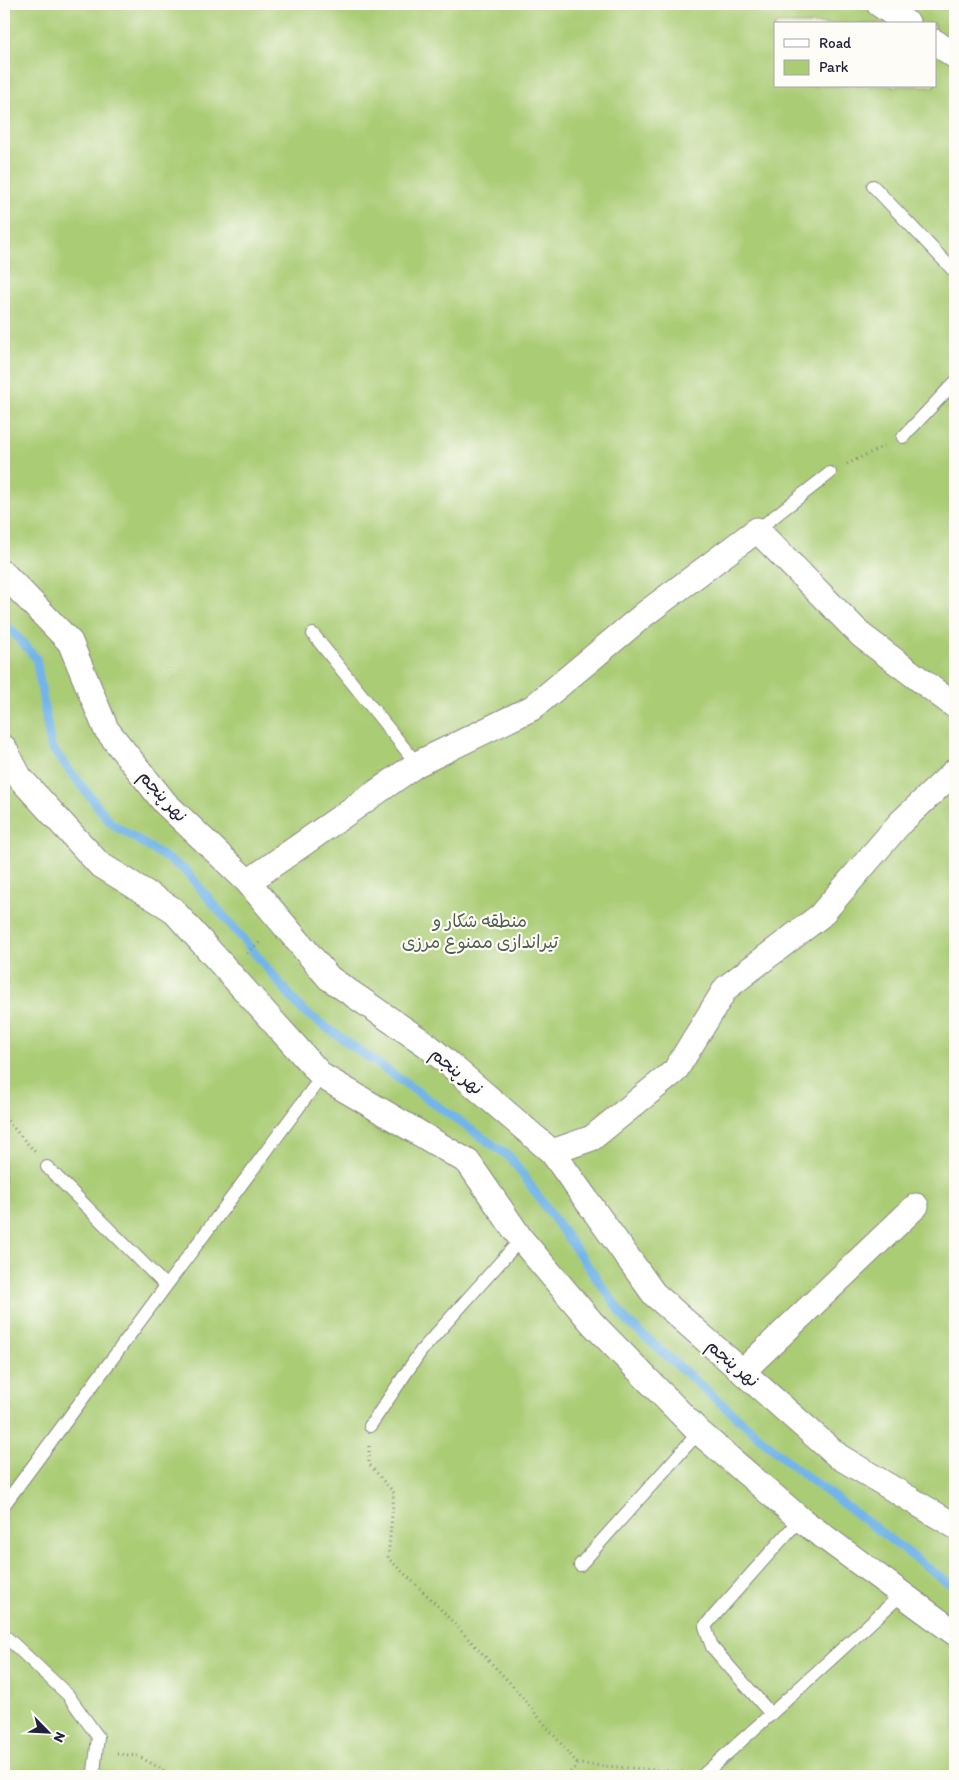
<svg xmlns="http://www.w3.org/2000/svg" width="959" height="1780" font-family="Itim,'Playpen Sans Arabic',sans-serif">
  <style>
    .green { fill: #aacc75; stroke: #667758; fill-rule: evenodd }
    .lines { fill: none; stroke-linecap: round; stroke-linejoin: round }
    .stream { stroke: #73b5e8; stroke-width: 9 }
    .service-casing { stroke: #888584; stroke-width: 14 }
    .minor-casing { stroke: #888584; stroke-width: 27 }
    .path { stroke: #888584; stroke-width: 3; stroke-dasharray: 1 4; stroke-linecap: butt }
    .service { stroke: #fff; stroke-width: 12 }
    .minor { stroke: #fff; stroke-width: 25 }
    .labels { text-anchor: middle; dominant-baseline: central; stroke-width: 4.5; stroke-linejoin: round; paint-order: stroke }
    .street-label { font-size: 18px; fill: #22223b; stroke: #fdfcf7 }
    .park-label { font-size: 18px; fill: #525e4f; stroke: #fdfcf7 }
  </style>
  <rect width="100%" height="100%" fill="#fdfcf7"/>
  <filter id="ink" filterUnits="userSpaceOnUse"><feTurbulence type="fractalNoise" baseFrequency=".02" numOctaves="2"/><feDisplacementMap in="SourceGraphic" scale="10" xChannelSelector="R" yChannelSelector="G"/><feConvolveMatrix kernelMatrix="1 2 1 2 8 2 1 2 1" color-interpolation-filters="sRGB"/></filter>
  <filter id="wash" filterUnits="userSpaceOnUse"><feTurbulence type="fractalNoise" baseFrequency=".0096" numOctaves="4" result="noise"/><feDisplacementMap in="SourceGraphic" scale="20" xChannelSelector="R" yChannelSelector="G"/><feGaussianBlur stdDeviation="1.12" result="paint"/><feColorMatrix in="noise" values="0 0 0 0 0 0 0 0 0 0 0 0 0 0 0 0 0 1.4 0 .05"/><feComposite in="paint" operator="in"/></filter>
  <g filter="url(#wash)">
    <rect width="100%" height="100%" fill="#eee8ce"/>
    <path class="green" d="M4 4H955V1776H4ZM775 24H935V86H775Z"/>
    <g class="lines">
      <path class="stream" d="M954 4 955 5
        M4 622 36 658 51 747 111 823 185 870 303 1011 510 1157 627 1321 794 1467 955 1588"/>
    </g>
  </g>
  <g filter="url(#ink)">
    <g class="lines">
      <g class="service-casing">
        <path id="service" d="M873 186 955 272
          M903 437 955 382
          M757 530 830 473
          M313 634 417 764
          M47 1167 166 1286 322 1076
          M370 1426 421 1351 521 1239
          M4 1505 166 1286
          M800 1519 705 1626 712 1647 771 1714 902 1594
          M580 1565 699 1432
          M4 1635 68 1695 98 1737 94 1772 90 1776
          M702 1776 771 1714"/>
      </g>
      <g class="minor-casing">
        <path id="minor" d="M879 4 908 24
          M935 42 955 56
          M4 574 70 642 106 729 165 803 248 882 329 978 427 1045 552 1152 654 1294 838 1456 955 1526
          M4 748 20 778 99 864 172 909 322 1076 468 1162 521 1239 593 1324 699 1432 800 1519 955 1633
          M248 882 417 764 532 708 646 613 757 530 862 636 955 706
          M552 1152 592 1138 675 1071 726 988 820 916 900 823 955 771
          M743 1371 916 1206"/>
      </g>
      <path class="path" d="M847 464 884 446
        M247 953 261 941
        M4 1117 35 1152
        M369 1446V1464L394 1493 388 1558 432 1600 511 1684 578 1764
        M117 1754 138 1756 163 1770 164 1776
        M567 1776 578 1764 683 1772"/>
      <use href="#service" class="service"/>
      <use href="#minor" class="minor"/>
    </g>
  </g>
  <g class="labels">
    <g class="street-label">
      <text transform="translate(163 796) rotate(48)">نهر پنجم</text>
      <text transform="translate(457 1071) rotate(40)">نهر پنجم</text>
      <text transform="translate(733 1363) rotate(41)">نهر پنجم</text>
    </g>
    <g class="park-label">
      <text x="480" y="921">منطقه شکار و<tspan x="480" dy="21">تیراندازی ممنوع مرزی</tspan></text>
    </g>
  </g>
  <rect width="959" height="1780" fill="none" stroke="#fdfcf7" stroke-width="20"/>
  <rect x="774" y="22" width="162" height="65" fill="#fdfcf7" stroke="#a5a5ac"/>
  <rect x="784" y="39" width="25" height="8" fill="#ffffff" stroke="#a5a5ac"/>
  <text x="819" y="48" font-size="15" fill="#22223b">Road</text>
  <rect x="784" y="60" width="25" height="15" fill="#aacc75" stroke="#a5a5ac"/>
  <text x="819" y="72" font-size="15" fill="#22223b">Park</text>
  <g transform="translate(48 1732) rotate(114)" stroke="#fdfcf7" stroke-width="4" paint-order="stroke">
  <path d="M0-4L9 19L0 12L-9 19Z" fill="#22223b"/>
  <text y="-8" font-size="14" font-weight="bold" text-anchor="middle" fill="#22223b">N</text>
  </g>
</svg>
